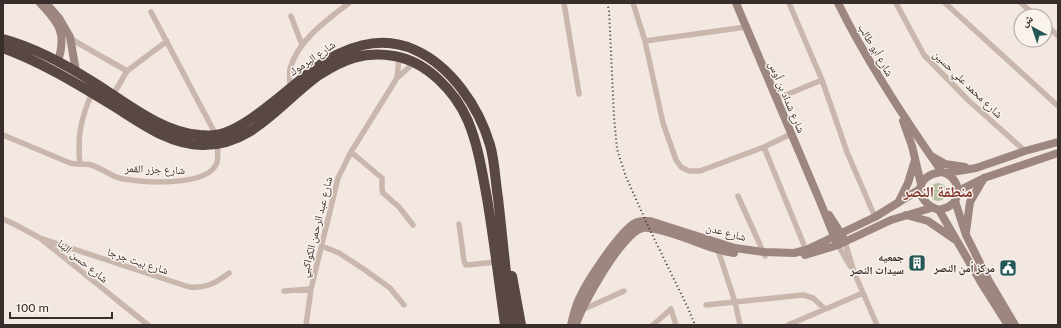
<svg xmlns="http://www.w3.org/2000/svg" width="1061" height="328" font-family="'Public Sans','Noto Naskh Arabic',sans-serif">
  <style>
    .green { fill: #b9c0a2 }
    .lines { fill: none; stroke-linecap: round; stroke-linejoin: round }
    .street { stroke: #c9b7ad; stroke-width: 5.5 }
    .secondary { stroke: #9d867f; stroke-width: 8 }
    .highway { stroke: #584743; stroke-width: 10 }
    .rail { stroke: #382e2b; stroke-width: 2; stroke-dasharray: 1 3; stroke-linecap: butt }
    .labels { text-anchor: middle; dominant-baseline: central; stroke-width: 3; stroke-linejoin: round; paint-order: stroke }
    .street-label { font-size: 11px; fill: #382e2b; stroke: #f9f2ed }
    .poi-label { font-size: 11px; font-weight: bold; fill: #382e2b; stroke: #f9f2ed; text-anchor: end }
    .district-label { font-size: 15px; font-weight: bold; fill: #81352b; stroke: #f9f2ed }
  </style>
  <rect width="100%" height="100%" fill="#f2e8e1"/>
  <path class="green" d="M929 192a9 9 0 1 1 18 0a9 9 0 1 1-18 0Z"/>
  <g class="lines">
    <path class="street" d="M564 3 579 94
      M633 3 645 41 663 123 676 160 681 167 689 171H700L764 147 791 134
      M789 3 822 80 847 152 875 217
      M896 3 924 55 968 100 1025 151
      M945 3 1058 106
      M1021 3 1036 16
      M151 12 216 135
      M291 16 302 45
      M1045 24 1058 36
      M71 39 127 71
      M645 41 746 27
      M397 78 399 57
      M290 87C290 81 289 75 290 69 297 41 328 19 349 3
      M113 95 127 71 167 41
      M776 99 822 80
      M3 135 70 163C77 165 84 163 91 165 101 168 110 175 119 178 140 183 204 187 216 165 219 160 217 150 218 144
      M764 147 806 250
      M351 152 382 178V189L383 193 399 207 413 225
      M80 164C77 136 81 118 92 93
      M738 196 765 256
      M3 219 16 225 40 238 148 325
      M459 224 464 261 466 265 497 262
      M40 238 189 287C205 289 216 283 229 273
      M845 242 854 272 877 325
      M838 245 850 266
      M322 246 339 253 365 270 390 288 404 305
      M717 247 735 302 740 325
      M284 291 311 289
      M706 305 803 295 813 298 825 309
      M582 310 624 291
      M306 325 311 289 338 178 351 152 397 78 415 62
      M653 325 671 309 676 325
      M788 325 863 293"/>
    <path class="secondary" d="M40 3C59 23 67 33 58 61
      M46 3 59 18 70 37 76 71
      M736 3 819 199 836 241
      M838 3C867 62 904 118 942 172
      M903 121 912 146 921 184
      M933 157 945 164 965 167
      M942 172C958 176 965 197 948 207 945 208 942 209 939 210 913 201 914 175 942 172Z
      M946 173 976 168 1025 151 1058 142
      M958 191 984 178 1058 153
      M955 201 966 235 989 281 1015 325
      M898 203 908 183 915 160
      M939 210 982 284 1008 325
      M829 215 843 237
      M906 215 928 221 954 239
      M966 232 970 202 984 178
      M805 255 838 245 891 220 931 208
      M571 325C573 316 575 307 579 299 587 281 620 231 635 223 640 220 645 221 650 221L735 248 764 252 794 253 806 250 875 217 920 189
      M576 325C581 306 623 231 643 228 659 226 699 244 716 249 722 251 728 252 734 253"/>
    <path class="highway" d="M3 39C36 48 65 64 93 82 124 101 162 133 200 135 204 135 210 136 215 135 244 132 290 87 314 69 343 47 380 34 415 50 451 66 479 107 490 145 495 162 495 180 498 198 503 240 506 283 513 325
      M3 48C39 61 74 82 107 102 136 119 167 145 202 145 253 146 281 102 319 75 344 59 364 51 394 56 426 61 455 91 468 121 478 145 482 171 487 198 494 240 499 282 505 325
      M512 276 521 325"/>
    <path class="rail" d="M607 3 609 10 614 117 617 149 626 177 649 228 688 308 695 325"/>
  </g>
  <defs>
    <g id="building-square" transform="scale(0.9)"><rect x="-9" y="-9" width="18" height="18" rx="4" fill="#245754" stroke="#f9f2ed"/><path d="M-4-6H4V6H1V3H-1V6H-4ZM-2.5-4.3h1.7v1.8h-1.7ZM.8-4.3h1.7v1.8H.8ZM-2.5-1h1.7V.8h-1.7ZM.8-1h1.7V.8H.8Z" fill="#fff"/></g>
    <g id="civic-square" transform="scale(0.9)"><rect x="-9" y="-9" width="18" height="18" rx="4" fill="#245754" stroke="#f9f2ed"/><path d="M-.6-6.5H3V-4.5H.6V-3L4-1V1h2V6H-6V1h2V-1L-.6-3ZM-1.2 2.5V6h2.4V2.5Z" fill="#fff"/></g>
  </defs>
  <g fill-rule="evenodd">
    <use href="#building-square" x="917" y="263"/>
    <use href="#civic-square" x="1008" y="268"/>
  </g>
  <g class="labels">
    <g class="street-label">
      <text transform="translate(876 50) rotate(60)">شارع أبو طالب</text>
      <text transform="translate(312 58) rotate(-34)">شارع اليرموك</text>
      <text transform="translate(968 84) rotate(44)">شارع محمد علي حسين</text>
      <text transform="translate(787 97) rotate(67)">شارع شداد بن أوس</text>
      <text transform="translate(155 169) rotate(2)">شارع جزر القمر</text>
      <text transform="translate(316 227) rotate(-76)">شارع عبد الرحمن الكواكبي</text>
      <text transform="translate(726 232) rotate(15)">شارع عدن</text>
      <text transform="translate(83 261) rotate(39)">شارع حسن البنا</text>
      <text transform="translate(138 261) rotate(18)">شارع بيت جرجا</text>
    </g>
    <g class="poi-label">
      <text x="904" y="257">جمعيه<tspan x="904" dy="13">سيدات النصر</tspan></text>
      <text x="995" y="268">مركز أمن النصر</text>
    </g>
    <g class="district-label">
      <text x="938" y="191">منطقة النصر</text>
    </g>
  </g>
  <rect width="1061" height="328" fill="none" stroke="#382e2b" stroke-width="8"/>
  <g transform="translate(1033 28) rotate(320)"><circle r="19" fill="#f9f2ed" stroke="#aca49f"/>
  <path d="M0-3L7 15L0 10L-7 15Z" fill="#245754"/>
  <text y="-6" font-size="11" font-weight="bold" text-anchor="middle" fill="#382e2b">ش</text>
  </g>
  <path d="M10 312v6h102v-6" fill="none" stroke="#382e2b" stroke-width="2"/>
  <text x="16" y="312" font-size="12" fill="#382e2b" stroke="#f9f2ed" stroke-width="3" paint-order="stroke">100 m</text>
</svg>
